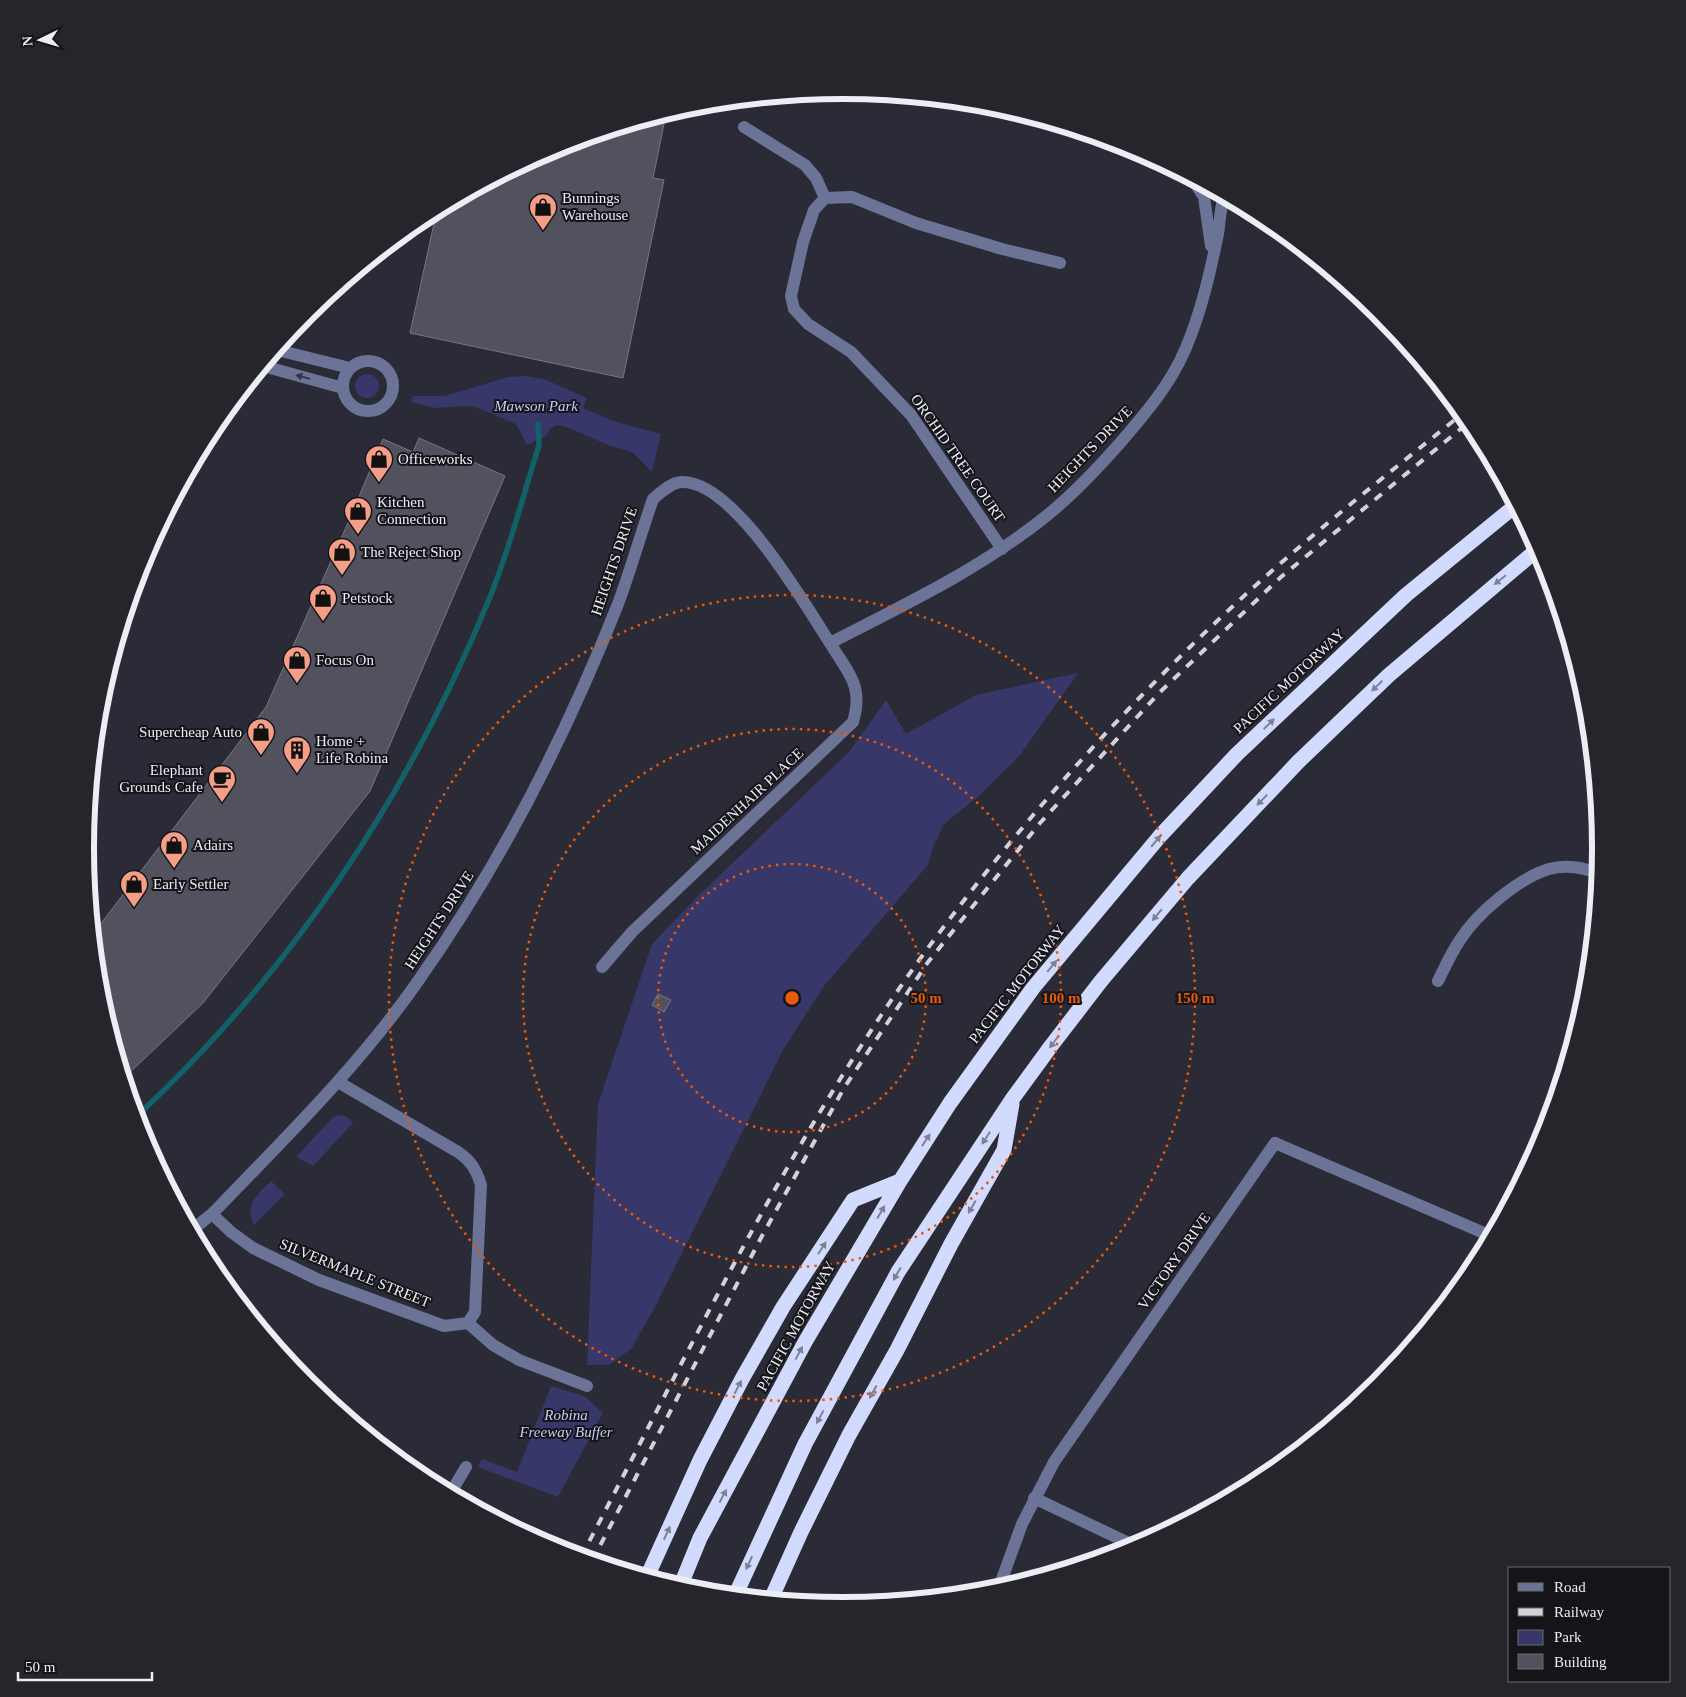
<svg xmlns="http://www.w3.org/2000/svg" width="1686" height="1697" font-family="'Times New Roman',serif">
  <style>
    .green { fill: #373769 }
    .lines { fill: none; stroke-linecap: round; stroke-linejoin: round }
    .stream { stroke: #136168; stroke-width: 5.5 }
    .building { fill: #51525e; stroke: #757683 }
    .minor { stroke: #6b7496; stroke-width: 12 }
    .highway { stroke: #d2dbfd; stroke-width: 15 }
    .rail { stroke: #d1d2da; stroke-width: 4; stroke-dasharray: 9 9; stroke-linecap: butt }
    .oneway { fill: #323645 }
    .oneway2 { fill: #7c8196 }
    .ring { fill: none; stroke: #e8590c; stroke-width: 2.5; stroke-dasharray: 2.5 5 }
    .labels { text-anchor: middle; dominant-baseline: central; stroke-width: 4; stroke-linejoin: round; paint-order: stroke }
    .poi-label { font-size: 15px; fill: #edeef5; stroke: #141419; text-anchor: start }
    .park-label { font-size: 15px; font-style: italic; fill: #c8cbf6; stroke: #141419 }
    .street-label { font-size: 15px; fill: #edeef5; stroke: #141419 }
    .rim { fill: none; stroke: #edeef5; stroke-width: 6 }
    .centre { fill: #e8590c; stroke: #141419; stroke-width: 2.5 }
    .ring-label { font-size: 15px; text-anchor: middle; font-weight: bold; fill: #e8590c; stroke: #141419; stroke-width: 4; stroke-linejoin: round; paint-order: stroke }
  </style>
  <rect width="100%" height="100%" fill="#2a2b36"/>
  <path class="green" d="M355 386a12 12 0 1 1 24 0a12 12 0 1 1-24 0Z
    M526 376 544 379 587 398 583 408 613 421 661 434 652 472 632 452 608 445 567 427 557 425 550 429 546 436 527 445 516 424 481 409 469 406 435 408 411 402 413 396H445L508 377Z
    M1078 673 1020 755 980 795 944 824 933 847 928 865 824 986 783 1050 653 1311 631 1349 609 1365H587L598 1104 652 944 699 895 849 752 886 700 906 734 976 695Z
    M340 1115 346 1116 353 1123 313 1166 296 1157 333 1117Z
    M271 1181 285 1194 254 1225C244 1206 257 1194 271 1181Z
    M551 1386 584 1396 603 1413 558 1497 478 1467 482 1459 517 1472Z"/>
  <g class="lines">
    <path class="stream" d="M136 1117C291 973 410 793 490 597 510 548 523 496 539 445L538 424"/>
  </g>
  <path class="building" d="M666 114 653 178 664 180 623 378 410 333 437 210 553 148Z
    M419 438 505 476 370 791 203 1003 124 1078 100 996 93 934 266 707 351 516 383 439 413 452Z
    M658 994 671 1000 664 1012 652 1005Z"/>
  <g class="lines">
    <path class="minor" d="M744 127 805 165 816 178 825 198
      M1193 180 1204 197 1211 246
      M277 350 350 368
      M343 386a25 25 0 1 1 50 0a25 25 0 1 1-50 0Z
      M263 366 343 388
      M1002 549 911 415 851 352 808 324 794 309 791 296 803 242 814 210 825 198 852 197 916 223 1002 249 1060 263
      M602 967 632 932 853 722C864 685 848 673 830 643
      M1438 981C1445 967 1451 953 1460 940 1477 913 1519 878 1549 869 1566 864 1583 868 1599 873
      M212 1214 231 1232 253 1248 319 1280 444 1326 468 1323 475 1312 481 1185C476 1169 471 1161 458 1152L338 1082
      M192 1230 212 1214C283 1140 357 1068 416 984 500 866 565 738 618 604 631 569 641 533 653 499 661 492 672 482 682 482 734 481 804 603 830 643 904 605 980 569 1045 517 1073 495 1097 469 1120 443 1145 414 1170 385 1185 350 1201 313 1210 273 1218 234 1220 221 1220 209 1224 197
      M468 1323 493 1345 519 1360 587 1386
      M450 1494 466 1467
      M1034 1498 1137 1547
      M998 1590 1022 1524 1054 1462 1275 1143 1491 1236"/>
    <path class="highway" d="M647 1577 700 1460 742 1379 783 1307 853 1200 900 1181
      M680 1587 700 1538 805 1342 900 1181 950 1103 1033 988 1160 836 1237 754 1406 595 1515 506
      M735 1596 805 1444 898 1272 1013 1098 1051 1046 1101 981 1188 878 1298 762 1389 675 1538 549
      M771 1599 801 1532 849 1435 897 1350 951 1244 1004 1150 1012 1104"/>
    <path class="rail" d="M581 1557C689 1352 789 1140 925 952 1016 828 1119 712 1232 607 1305 539 1384 477 1462 414
      M592 1561 762 1236 844 1088 928 962 1040 823 1160 692 1281 577 1469 422"/>
  </g>
  <defs><path id="oneway-solid" d="M-6-.8H1V-3.2L6.5 0L1 3.2V.8H-6Z" transform="scale(1.25)"/></defs>
  <use class="oneway" href="#oneway-solid" transform="translate(303 377) rotate(-164)"/>
  <g class="oneway2">
    <use href="#oneway-solid" transform="translate(1500 580) rotate(141)"/>
    <use href="#oneway-solid" transform="translate(1377 686) rotate(136)"/>
    <use href="#oneway-solid" transform="translate(1269 724) rotate(-44)"/>
    <use href="#oneway-solid" transform="translate(1262 800) rotate(134)"/>
    <use href="#oneway-solid" transform="translate(1156 841) rotate(-50)"/>
    <use href="#oneway-solid" transform="translate(1157 915) rotate(130)"/>
    <use href="#oneway-solid" transform="translate(1052 966) rotate(-51)"/>
    <use href="#oneway-solid" transform="translate(1054 1042) rotate(127)"/>
    <use href="#oneway-solid" transform="translate(986 1138) rotate(123)"/>
    <use href="#oneway-solid" transform="translate(926 1140) rotate(-57)"/>
    <use href="#oneway-solid" transform="translate(972 1207) rotate(120)"/>
    <use href="#oneway-solid" transform="translate(881 1212) rotate(-60)"/>
    <use href="#oneway-solid" transform="translate(822 1248) rotate(-57)"/>
    <use href="#oneway-solid" transform="translate(897 1274) rotate(120)"/>
    <use href="#oneway-solid" transform="translate(799 1353) rotate(-62)"/>
    <use href="#oneway-solid" transform="translate(738 1387) rotate(-63)"/>
    <use href="#oneway-solid" transform="translate(873 1392) rotate(119)"/>
    <use href="#oneway-solid" transform="translate(820 1417) rotate(118)"/>
    <use href="#oneway-solid" transform="translate(723 1496) rotate(-62)"/>
    <use href="#oneway-solid" transform="translate(667 1533) rotate(-65)"/>
    <use href="#oneway-solid" transform="translate(749 1563) rotate(115)"/>
  </g>
  <g class="ring">
    <circle cx="792" cy="998" r="134"/>
    <circle cx="792" cy="998" r="269"/>
    <circle cx="792" cy="998" r="403"/>
  </g>
  <defs>
    <g id="shop-pin" transform="scale(1.4375)"><path d="M0 17L-7.5 6A9.5 9.5 0 1 1 7.5 6Z" fill="#f49e87" stroke="#141419"/><path d="M-5-2.5h2.3a2.7 3.5 0 0 1 5.4 0H5L5.5 6h-11ZM-1.5-2.5h3a1.5 2.3 0 0 0-3 0Z" fill="#111"/></g>
    <g id="building-pin" transform="scale(1.4375)"><path d="M0 17L-7.5 6A9.5 9.5 0 1 1 7.5 6Z" fill="#f49e87" stroke="#141419"/><path d="M-4-6H4V6H1V3H-1V6H-4ZM-2.5-4.3h1.7v1.8h-1.7ZM.8-4.3h1.7v1.8H.8ZM-2.5-1h1.7V.8h-1.7ZM.8-1h1.7V.8H.8Z" fill="#111"/></g>
    <g id="cafe-pin" transform="scale(1.4375)"><path d="M0 17L-7.5 6A9.5 9.5 0 1 1 7.5 6Z" fill="#f49e87" stroke="#141419"/><path d="M-5.5-4.5H6V0H3Q3 3.5 0 3.5H-2.5Q-5.5 3.5-5.5 0ZM3-3.2v2h1.7v-2ZM-6 4.5H4V6H-6Z" fill="#111"/></g>
  </defs>
  <g fill-rule="evenodd">
    <use href="#shop-pin" x="543" y="207"/>
    <use href="#shop-pin" x="379" y="459"/>
    <use href="#shop-pin" x="358" y="511"/>
    <use href="#shop-pin" x="342" y="552"/>
    <use href="#shop-pin" x="323" y="598"/>
    <use href="#shop-pin" x="297" y="660"/>
    <use href="#shop-pin" x="261" y="732"/>
    <use href="#building-pin" x="297" y="750"/>
    <use href="#cafe-pin" x="222" y="779"/>
    <use href="#shop-pin" x="174" y="845"/>
    <use href="#shop-pin" x="134" y="884"/>
  </g>
  <g class="labels">
    <g class="poi-label">
      <text x="562" y="198">Bunnings<tspan x="562" dy="17">Warehouse</tspan></text>
      <text x="398" y="459">Officeworks</text>
      <text x="377" y="502">Kitchen<tspan x="377" dy="17">Connection</tspan></text>
      <text x="361" y="552">The Reject Shop</text>
      <text x="342" y="598">Petstock</text>
      <text x="316" y="660">Focus On</text>
      <text x="242" y="732" text-anchor="end">Supercheap Auto</text>
      <text x="316" y="741">Home +<tspan x="316" dy="17">Life Robina</tspan></text>
      <text x="203" y="770" text-anchor="end">Elephant<tspan x="203" dy="17">Grounds Cafe</tspan></text>
      <text x="193" y="845">Adairs</text>
      <text x="153" y="884">Early Settler</text>
    </g>
    <g class="park-label">
      <text x="536" y="406">Mawson Park</text>
      <text x="566" y="1415">Robina<tspan x="566" dy="17">Freeway Buffer</tspan></text>
    </g>
    <g class="street-label">
      <text transform="translate(1090 449) rotate(-46)">HEIGHTS DRIVE</text>
      <text transform="translate(958 458) rotate(55)">ORCHID TREE COURT</text>
      <text transform="translate(614 561) rotate(-71)">HEIGHTS DRIVE</text>
      <text transform="translate(1289 681) rotate(-43)">PACIFIC MOTORWAY</text>
      <text transform="translate(747 801) rotate(-43)">MAIDENHAIR PLACE</text>
      <text transform="translate(439 920) rotate(-57)">HEIGHTS DRIVE</text>
      <text transform="translate(1017 984) rotate(-52)">PACIFIC MOTORWAY</text>
      <text transform="translate(1174 1261) rotate(-55)">VICTORY DRIVE</text>
      <text transform="translate(355 1273) rotate(22)">SILVERMAPLE STREET</text>
      <text transform="translate(796 1326) rotate(-61)">PACIFIC MOTORWAY</text>
    </g>
  </g>
  <path d="M0 0H1686V1697H0ZM94 848a749 749 0 1 1 1498 0a749 749 0 1 1-1498 0Z" fill="#25252b" fill-rule="evenodd"/>
  <path class="rim" d="M94 848a749 749 0 1 1 1498 0a749 749 0 1 1-1498 0Z"/>
  <circle cx="792" cy="998" r="8" class="centre"/>
  <g class="ring-label">
    <text x="926" y="1003">50 m</text>
    <text x="1061" y="1003">100 m</text>
    <text x="1195" y="1003">150 m</text>
  </g>
  <rect x="1508" y="1567" width="162" height="115" fill="#141419" stroke="#6b6b71"/>
  <rect x="1518" y="1583" width="25" height="8" fill="#6b7496" stroke="#6b6b71"/>
  <text x="1554" y="1592" font-size="15" fill="#edeef5">Road</text>
  <rect x="1518" y="1608" width="25" height="8" fill="#d1d2da" stroke="#6b6b71"/>
  <text x="1554" y="1617" font-size="15" fill="#edeef5">Railway</text>
  <rect x="1518" y="1630" width="25" height="15" fill="#373769" stroke="#6b6b71"/>
  <text x="1554" y="1642" font-size="15" fill="#edeef5">Park</text>
  <rect x="1518" y="1654" width="25" height="15" fill="#51525e" stroke="#6b6b71"/>
  <text x="1554" y="1667" font-size="15" fill="#edeef5">Building</text>
  <g transform="translate(40 40) rotate(265)" stroke="#141419" stroke-width="4" paint-order="stroke">
  <path d="M0-4L9 19L0 12L-9 19Z" fill="#edeef5"/>
  <text y="-8" font-size="14" font-weight="bold" text-anchor="middle" fill="#edeef5">N</text>
  </g>
  <path d="M18 1672v8h134v-8" fill="none" stroke="#edeef5" stroke-width="2.5"/>
  <text x="25" y="1672" font-size="15" fill="#edeef5" stroke="#141419" stroke-width="4" paint-order="stroke">50 m</text>
</svg>
